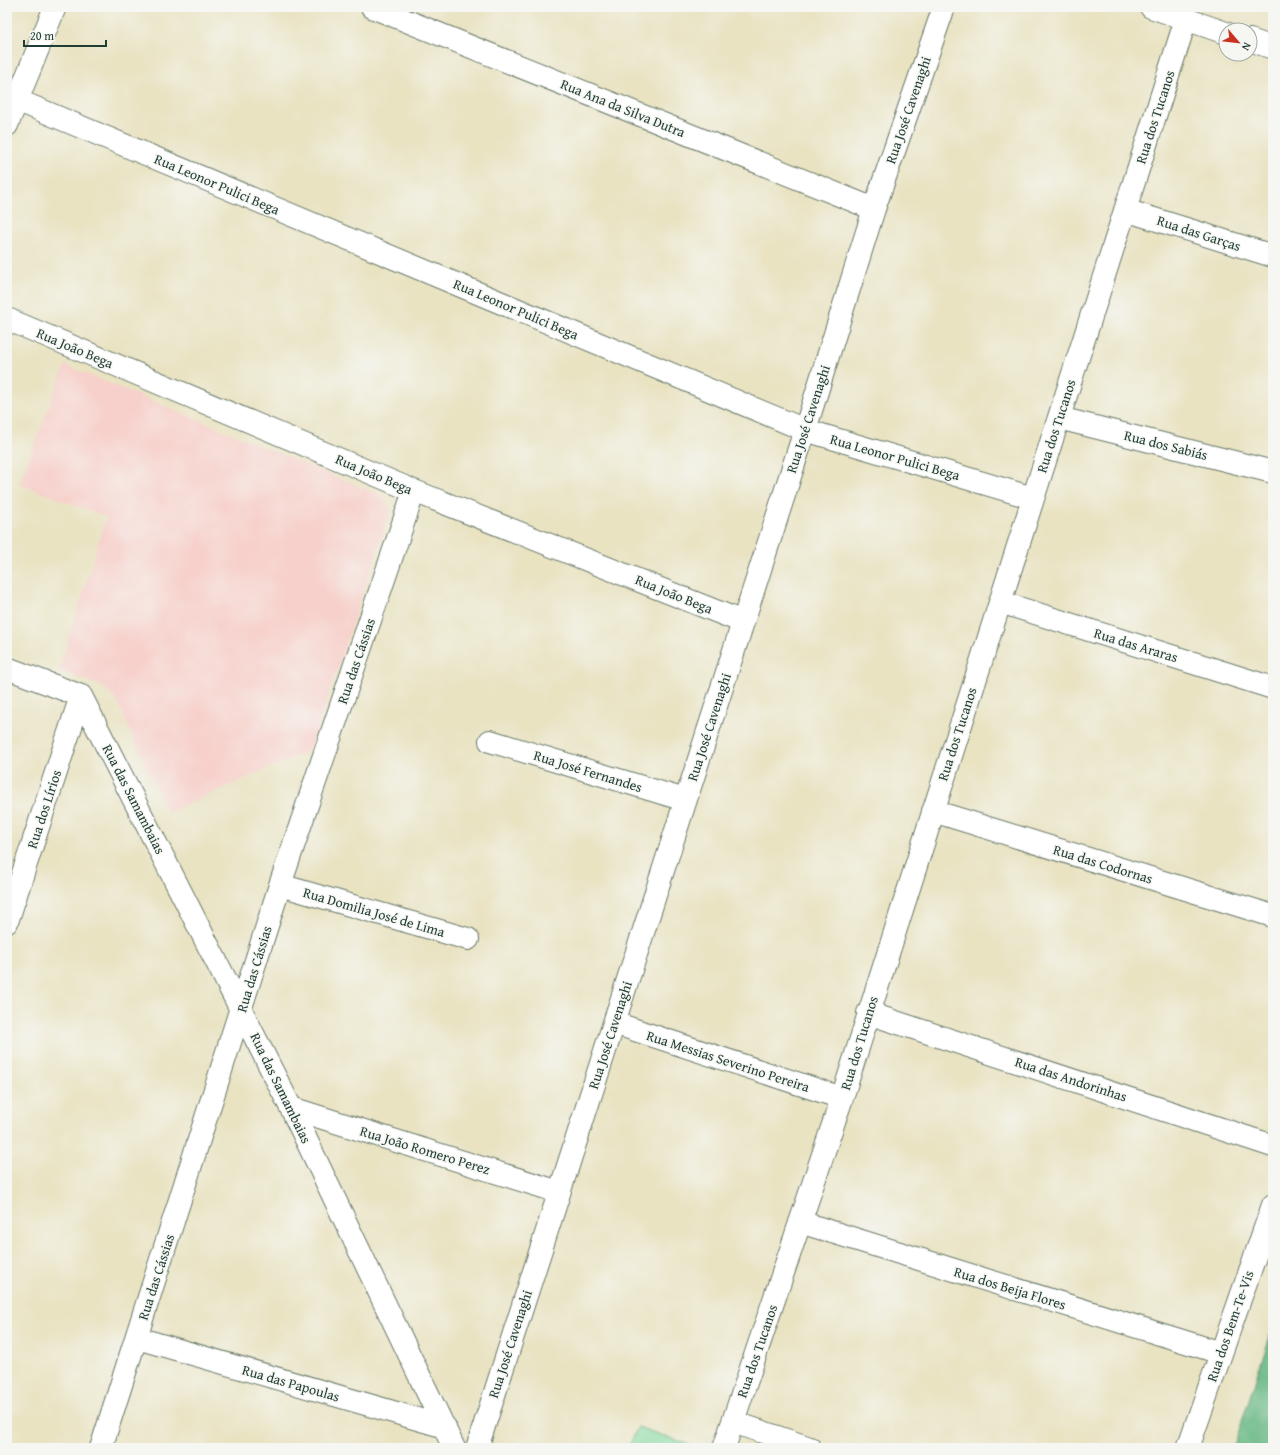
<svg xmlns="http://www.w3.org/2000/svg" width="1280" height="1455" font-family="'Gentium Book Plus',serif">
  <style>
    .built { fill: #f7d0cb }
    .green { fill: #80d89d; stroke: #508a68 }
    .forest { fill: #68b884; stroke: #447a5c }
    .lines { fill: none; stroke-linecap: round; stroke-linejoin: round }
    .minor-casing { stroke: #676; stroke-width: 24 }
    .minor { stroke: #fff; stroke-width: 22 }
    .labels { text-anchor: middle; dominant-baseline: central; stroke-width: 3; stroke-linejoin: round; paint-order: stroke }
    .street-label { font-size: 14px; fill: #1f3d34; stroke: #f6f6f2 }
  </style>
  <rect width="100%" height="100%" fill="#f6f6f2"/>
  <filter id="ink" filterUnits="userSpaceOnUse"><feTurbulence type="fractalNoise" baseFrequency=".025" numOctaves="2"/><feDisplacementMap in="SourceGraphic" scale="8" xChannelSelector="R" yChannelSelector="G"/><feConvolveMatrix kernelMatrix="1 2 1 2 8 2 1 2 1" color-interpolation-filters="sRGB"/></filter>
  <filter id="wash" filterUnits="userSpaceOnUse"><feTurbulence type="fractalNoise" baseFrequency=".012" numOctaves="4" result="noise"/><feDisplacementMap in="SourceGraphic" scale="16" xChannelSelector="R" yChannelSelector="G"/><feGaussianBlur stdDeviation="0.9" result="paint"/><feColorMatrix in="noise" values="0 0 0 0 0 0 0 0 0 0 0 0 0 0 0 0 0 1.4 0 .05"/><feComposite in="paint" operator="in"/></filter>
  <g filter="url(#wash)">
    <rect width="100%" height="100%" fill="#e9e3c2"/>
    <path class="built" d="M65 365 380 495 391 510 310 750 167 813 116 699 102 686 59 671 106 517 19 484Z"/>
    <path class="green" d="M638 1427 699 1448H628Z"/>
    <path class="forest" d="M1273 1327V1448H1233Z"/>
  </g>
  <g filter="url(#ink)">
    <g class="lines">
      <g class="minor-casing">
        <path id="minor" d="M372 7 874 209
          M1151 7 1226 33
          M1250 40 1273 48
          M7 96 805 430 1033 498
          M7 125 55 7
          M1125 210 1273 256
          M7 319 414 491 743 622
          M1059 418 1273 472
          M1000 602 1273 688
          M7 668 81 696 291 1108 454 1448
          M490 741 685 800
          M933 811 1273 916
          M280 885 468 939
          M7 922 81 696
          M868 1013 1273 1146
          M614 1023 842 1098
          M291 1108 559 1192
          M800 1222 1221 1353
          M137 1338 445 1427
          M733 1422 810 1448
          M101 1448 280 885 414 491
          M477 1448 805 430 874 209 944 7
          M724 1448 842 1098 1186 19
          M1188 1448 1273 1205"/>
      </g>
      <use href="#minor" class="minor"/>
    </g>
  </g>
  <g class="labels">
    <g class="street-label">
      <text transform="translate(623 108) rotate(22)">Rua Ana da Silva Dutra</text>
      <text transform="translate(908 110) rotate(-71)">Rua José Cavenaghi</text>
      <text transform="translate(1155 117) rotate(-72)">Rua dos Tucanos</text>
      <text transform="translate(217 184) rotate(23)">Rua Leonor Pulici Bega</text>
      <text transform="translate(1199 233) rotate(18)">Rua das Garças</text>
      <text transform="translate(516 309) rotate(23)">Rua Leonor Pulici Bega</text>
      <text transform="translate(75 348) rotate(23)">Rua João Bega</text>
      <text transform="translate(808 419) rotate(-72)">Rua José Cavenaghi</text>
      <text transform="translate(1056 426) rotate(-72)">Rua dos Tucanos</text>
      <text transform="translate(1166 445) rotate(14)">Rua dos Sabiás</text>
      <text transform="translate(895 457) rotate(16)">Rua Leonor Pulici Bega</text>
      <text transform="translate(374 474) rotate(23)">Rua João Bega</text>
      <text transform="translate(674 594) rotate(22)">Rua João Bega</text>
      <text transform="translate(1136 645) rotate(17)">Rua das Araras</text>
      <text transform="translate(356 661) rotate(-71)">Rua das Cássias</text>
      <text transform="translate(709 727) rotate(-72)">Rua José Cavenaghi</text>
      <text transform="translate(957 734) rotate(-72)">Rua dos Tucanos</text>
      <text transform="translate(588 771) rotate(17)">Rua José Fernandes</text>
      <text transform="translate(134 799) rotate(63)">Rua das Samambaias</text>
      <text transform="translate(44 809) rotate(-72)">Rua dos Lírios</text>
      <text transform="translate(1103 864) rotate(17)">Rua das Codornas</text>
      <text transform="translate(374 912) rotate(16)">Rua Domilia José de Lima</text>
      <text transform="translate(254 969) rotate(-73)">Rua das Cássias</text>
      <text transform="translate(610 1035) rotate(-72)">Rua José Cavenaghi</text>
      <text transform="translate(859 1043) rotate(-73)">Rua dos Tucanos</text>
      <text transform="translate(728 1061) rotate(18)">Rua Messias Severino Pereira</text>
      <text transform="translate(1071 1079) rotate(18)">Rua das Andorinhas</text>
      <text transform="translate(281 1088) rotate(64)">Rua das Samambaias</text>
      <text transform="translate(425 1150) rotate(17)">Rua João Romero Perez</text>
      <text transform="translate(156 1277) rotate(-72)">Rua das Cássias</text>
      <text transform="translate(1010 1288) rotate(17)">Rua dos Beija Flores</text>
      <text transform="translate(1230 1326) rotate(-71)">Rua dos Bem-Te-Vis</text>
      <text transform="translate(510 1344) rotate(-72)">Rua José Cavenaghi</text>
      <text transform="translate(757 1351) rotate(-71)">Rua dos Tucanos</text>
      <text transform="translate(291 1383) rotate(16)">Rua das Papoulas</text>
    </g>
  </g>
  <rect width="1280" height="1455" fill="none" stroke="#f6f6f2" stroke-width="24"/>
  <g transform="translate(1238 42) rotate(118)"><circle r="19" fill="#f6f6f2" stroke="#a0aca6"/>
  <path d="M0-3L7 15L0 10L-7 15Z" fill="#c8321e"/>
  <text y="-6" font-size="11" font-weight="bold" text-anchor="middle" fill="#1f3d34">N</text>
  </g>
  <path d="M24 40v6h82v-6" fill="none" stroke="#1f3d34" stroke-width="2"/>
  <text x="30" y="40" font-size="12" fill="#1f3d34" stroke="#f6f6f2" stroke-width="3" paint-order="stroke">20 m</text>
</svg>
